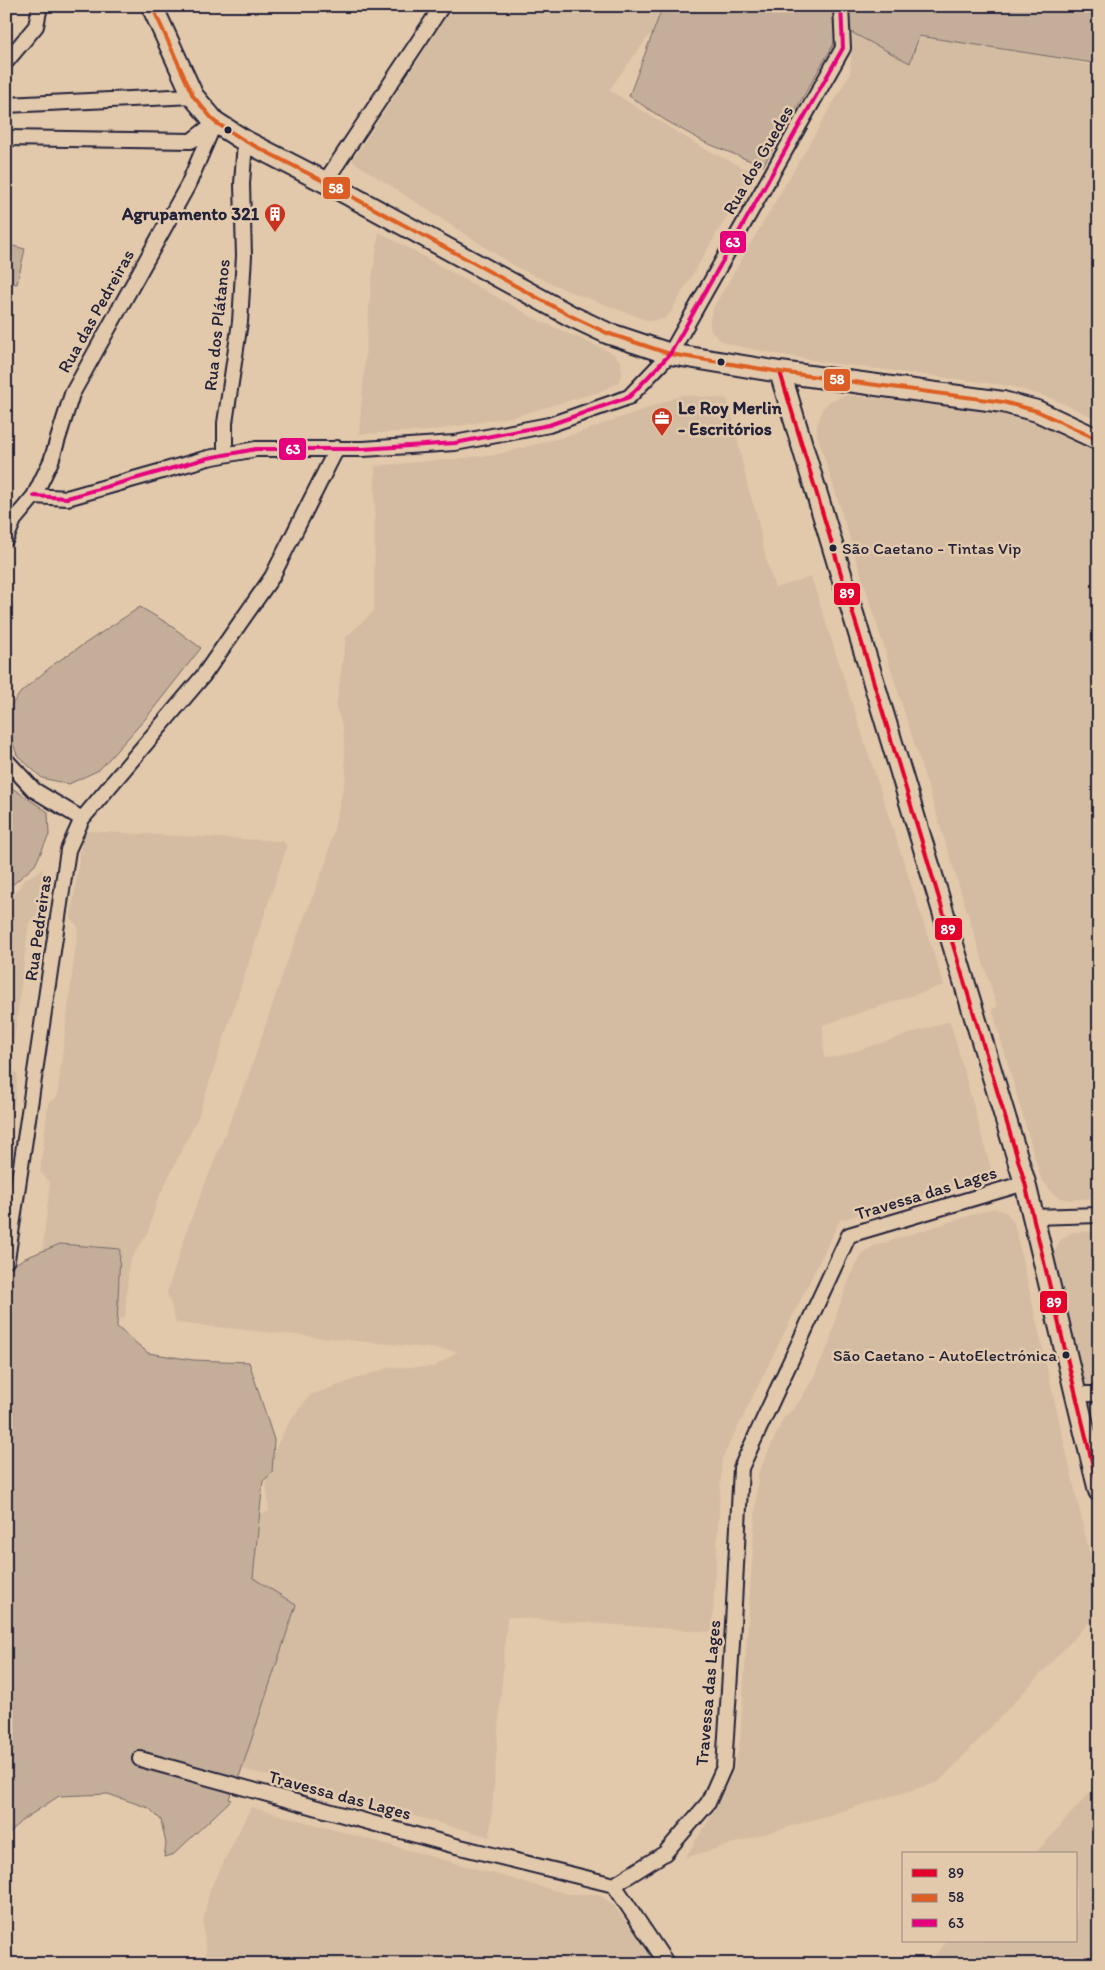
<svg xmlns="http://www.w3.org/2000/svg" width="1105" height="1970" font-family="Itim,sans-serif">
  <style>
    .built { fill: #d4bca2 }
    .green { fill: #c4ae99; stroke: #73686a }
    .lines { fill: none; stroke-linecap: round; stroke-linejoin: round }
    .street-casing { stroke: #22223b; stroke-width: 18 }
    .secondary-casing { stroke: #22223b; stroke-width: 24 }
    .street { stroke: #e3c9ab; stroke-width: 14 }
    .secondary { stroke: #e3c9ab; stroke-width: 20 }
    .bus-1-casing { stroke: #e3c9ab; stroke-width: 8 }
    .bus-2-casing { stroke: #e3c9ab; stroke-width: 8 }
    .bus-3-casing { stroke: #e3c9ab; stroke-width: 8 }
    .bus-1 { stroke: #e4002b; stroke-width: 4 }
    .bus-2 { stroke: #dd5e24; stroke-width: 4 }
    .bus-3 { stroke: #e5007d; stroke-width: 4 }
    .bus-dot { fill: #22223b; stroke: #e3c9ab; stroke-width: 2 }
    .labels { text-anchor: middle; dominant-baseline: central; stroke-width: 5; stroke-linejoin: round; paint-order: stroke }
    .bus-label { font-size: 17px; fill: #22223b; stroke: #e3c9ab; text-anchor: start }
    .street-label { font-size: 18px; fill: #22223b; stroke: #e3c9ab }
    .poi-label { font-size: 18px; font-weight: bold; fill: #22223b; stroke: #e3c9ab; text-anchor: end }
    .line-badge { stroke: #e3c9ab; stroke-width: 2 }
    .badge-label { font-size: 14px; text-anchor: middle; font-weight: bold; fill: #fff }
  </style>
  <rect width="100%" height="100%" fill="#e3c9ab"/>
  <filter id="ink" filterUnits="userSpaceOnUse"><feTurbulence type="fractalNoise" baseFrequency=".02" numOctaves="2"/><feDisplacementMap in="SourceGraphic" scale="10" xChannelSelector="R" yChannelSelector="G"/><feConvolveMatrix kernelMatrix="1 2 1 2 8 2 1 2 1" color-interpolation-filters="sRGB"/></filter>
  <g filter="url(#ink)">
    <path class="built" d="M453 6H671L609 90 703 148 753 172 670 313 664 319 649 321 568 291 516 267 352 161Z
      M854 15 938 31 1099 67V420L1053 399 1010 386 823 362 760 351 725 343 717 338 710 329V318L713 308 850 74Z
      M379 232 540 321 613 353 621 362 622 373 618 383 599 392 516 416 429 431 359 434 371 285Z
      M683 395 727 399 733 419 748 488 757 515 765 556 775 588 811 577 944 985 823 1025 824 1058 837 1057 950 1021 991 1168 985 1177 840 1220 722 1459 712 1632 507 1617 490 1837 243 1769 242 1683 209 1532 269 1511 265 1469 289 1422 310 1395 390 1367H434L458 1351 176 1323 167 1292 189 1224 249 1074 285 967 326 862 346 776 343 728 336 707 346 637 374 611 375 466 495 455 578 433Z
      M847 395 1001 412 1028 420 1099 453V1198L1070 1200 1061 1198 1053 1194 1041 1179 992 1009 997 1007 817 434V425L823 408 830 401Z
      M85 831 283 841 287 846 198 1117 157 1201 148 1232 129 1263 125 1318 6 1333 42 1253 50 1183 40 1172 48 1103 57 1097 78 927 71 918 81 843Z
      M43 869 38 913 29 923 11 1066 18 1075 10 1137 6 1141V905L25 879Z
      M994 1208 1007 1213 1014 1223 1099 1595V1612L939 1782 685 1858 716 1808 734 1769 740 1740 758 1474 784 1417 794 1409 811 1382 829 1344 838 1310 854 1267 862 1254 874 1246Z
      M1099 1231V1439L1053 1256 1060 1240 1073 1232Z
      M1099 1782V1964H928L947 1941H1076V1854H1033L1042 1846Z
      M251 1807 568 1894H598L612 1903 659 1964H207L203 1922 210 1889Z"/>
    <path class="green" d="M663 6H1099V64L919 36 910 63 843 28 763 166 704 142 665 120 629 96Z
      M13 246 25 249 17 284 6 282V273Z
      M140 607 167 623 201 648 146 718 99 770 69 784 42 778 17 755 6 723V712L21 692 54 664Z
      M6 784 48 812 49 835 35 865 11 886 6 893Z
      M60 1244 120 1249 117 1327 148 1353 193 1360 249 1362 274 1440 272 1473 263 1481 253 1578 296 1605 234 1792 231 1793 229 1799 231 1800 174 1854 164 1857 166 1844 161 1820 149 1808 108 1794 59 1796 21 1821 6 1837V1269L25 1258Z"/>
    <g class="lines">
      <g class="street-casing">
        <path id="street" d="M6 62 36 26 40 6
          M6 105 193 96
          M6 138 191 141 213 124
          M325 182 442 6
          M225 454V423L240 322 244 256 242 184 245 141
          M34 496 67 498 208 458 256 449H363L455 443 549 425 629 397 670 354 843 48 841 6
          M6 539 14 520 34 496 51 461 72 394 188 185 215 122
          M6 760 34 790 82 819
          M1034 1217 1099 1215
          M7 1260 68 850 82 819 203 676 272 577 337 448
          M1075 1394H1099
          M140 1759 452 1845 614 1885 665 1853 708 1803 724 1767 732 1643 741 1468 849 1235 1025 1183
          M614 1885 667 1964"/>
      </g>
      <g class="secondary-casing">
        <path id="secondary" d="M152 6 193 96 215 122 245 141 325 182 571 316 607 333 670 354 780 372 1003 402 1037 411 1099 440
          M780 372 1025 1183 1099 1491"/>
      </g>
      <use href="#street" class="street"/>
      <use href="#secondary" class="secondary"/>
      <g class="bus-1-casing">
        <path id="bus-1" d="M780 372 1025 1183 1099 1491"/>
      </g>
      <g class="bus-2-casing">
        <path id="bus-2" d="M152 6 193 96 215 122 245 141 325 182 571 316 607 333 670 354 780 372 1003 402 1037 411 1099 440"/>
      </g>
      <g class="bus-3-casing">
        <path id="bus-3" d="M34 496 67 498 208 458 256 449H363L455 443 549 425 629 397 670 354 843 48 841 6"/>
      </g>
      <use href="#bus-1" class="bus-1"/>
      <use href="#bus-2" class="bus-2"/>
      <use href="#bus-3" class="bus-3"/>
    </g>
  </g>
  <defs>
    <g id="building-pin" transform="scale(1.125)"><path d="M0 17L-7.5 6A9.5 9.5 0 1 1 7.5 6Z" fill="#c8321e" stroke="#e3c9ab"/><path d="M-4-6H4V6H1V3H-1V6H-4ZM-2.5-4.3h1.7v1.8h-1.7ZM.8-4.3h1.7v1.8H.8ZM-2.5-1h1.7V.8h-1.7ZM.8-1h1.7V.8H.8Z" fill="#fff"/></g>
    <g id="office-pin" transform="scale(1.125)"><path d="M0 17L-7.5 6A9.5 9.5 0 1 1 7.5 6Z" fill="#c8321e" stroke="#e3c9ab"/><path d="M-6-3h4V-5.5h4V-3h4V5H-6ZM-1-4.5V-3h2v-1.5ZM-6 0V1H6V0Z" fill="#fff"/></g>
  </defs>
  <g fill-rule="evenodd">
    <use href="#building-pin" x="275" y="214"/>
    <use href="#office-pin" x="662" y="418"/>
  </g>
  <g class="bus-dot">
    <circle cx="228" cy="130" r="4.5"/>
    <circle cx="721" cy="362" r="4.5"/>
    <circle cx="833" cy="548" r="4.5"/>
    <circle cx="1066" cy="1355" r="4.5"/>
  </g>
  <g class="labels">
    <g class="bus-label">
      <text x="842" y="548">São Caetano - Tintas Vip</text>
      <text x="1057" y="1355" text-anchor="end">São Caetano - AutoElectrónica</text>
    </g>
    <g class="street-label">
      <text transform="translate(758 160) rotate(-60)">Rua dos Guedes</text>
      <text transform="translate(96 311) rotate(-61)">Rua das Pedreiras</text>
      <text transform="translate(217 325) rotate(-84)">Rua dos Plátanos</text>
      <text transform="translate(38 928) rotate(-82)">Rua Pedreiras</text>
      <text transform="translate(926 1193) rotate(-17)">Travessa das Lages</text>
      <text transform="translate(708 1693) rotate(-85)">Travessa das Lages</text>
      <text transform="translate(340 1795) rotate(15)">Travessa das Lages</text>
    </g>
    <g class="poi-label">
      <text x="259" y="214">Agrupamento 321</text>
      <text x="678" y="408" text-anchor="start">Le Roy Merlin<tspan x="678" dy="21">- Escritórios</tspan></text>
    </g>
  </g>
  <g class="line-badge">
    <rect x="322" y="176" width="29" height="24" rx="5" fill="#dd5e24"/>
    <rect x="719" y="230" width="28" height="24" rx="5" fill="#e5007d"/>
    <rect x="823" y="368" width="28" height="24" rx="5" fill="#dd5e24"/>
    <rect x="278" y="437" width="29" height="24" rx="5" fill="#e5007d"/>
    <rect x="833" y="582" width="28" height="24" rx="5" fill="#e4002b"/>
    <rect x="934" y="917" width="29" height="24" rx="5" fill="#e4002b"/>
    <rect x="1039" y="1290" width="29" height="24" rx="5" fill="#e4002b"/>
  </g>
  <g class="badge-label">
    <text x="336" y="193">58</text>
    <text x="733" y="247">63</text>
    <text x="837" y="384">58</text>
    <text x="293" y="454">63</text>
    <text x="847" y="598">89</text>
    <text x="948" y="934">89</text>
    <text x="1054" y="1307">89</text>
  </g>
  <rect width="1105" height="1970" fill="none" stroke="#e3c9ab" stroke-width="25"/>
  <rect x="12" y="12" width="1080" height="1945" fill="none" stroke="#22223b" stroke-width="2" filter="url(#ink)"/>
  <rect x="902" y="1852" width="175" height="90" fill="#e3c9ab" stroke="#96867e"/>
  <rect x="912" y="1869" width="25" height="8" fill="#e4002b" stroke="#96867e"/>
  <text x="948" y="1878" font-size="15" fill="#22223b">89</text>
  <rect x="912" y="1894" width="25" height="8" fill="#dd5e24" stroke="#96867e"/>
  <text x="948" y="1902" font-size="15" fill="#22223b">58</text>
  <rect x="912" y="1919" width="25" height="8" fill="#e5007d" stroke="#96867e"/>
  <text x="948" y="1928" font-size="15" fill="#22223b">63</text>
</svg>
